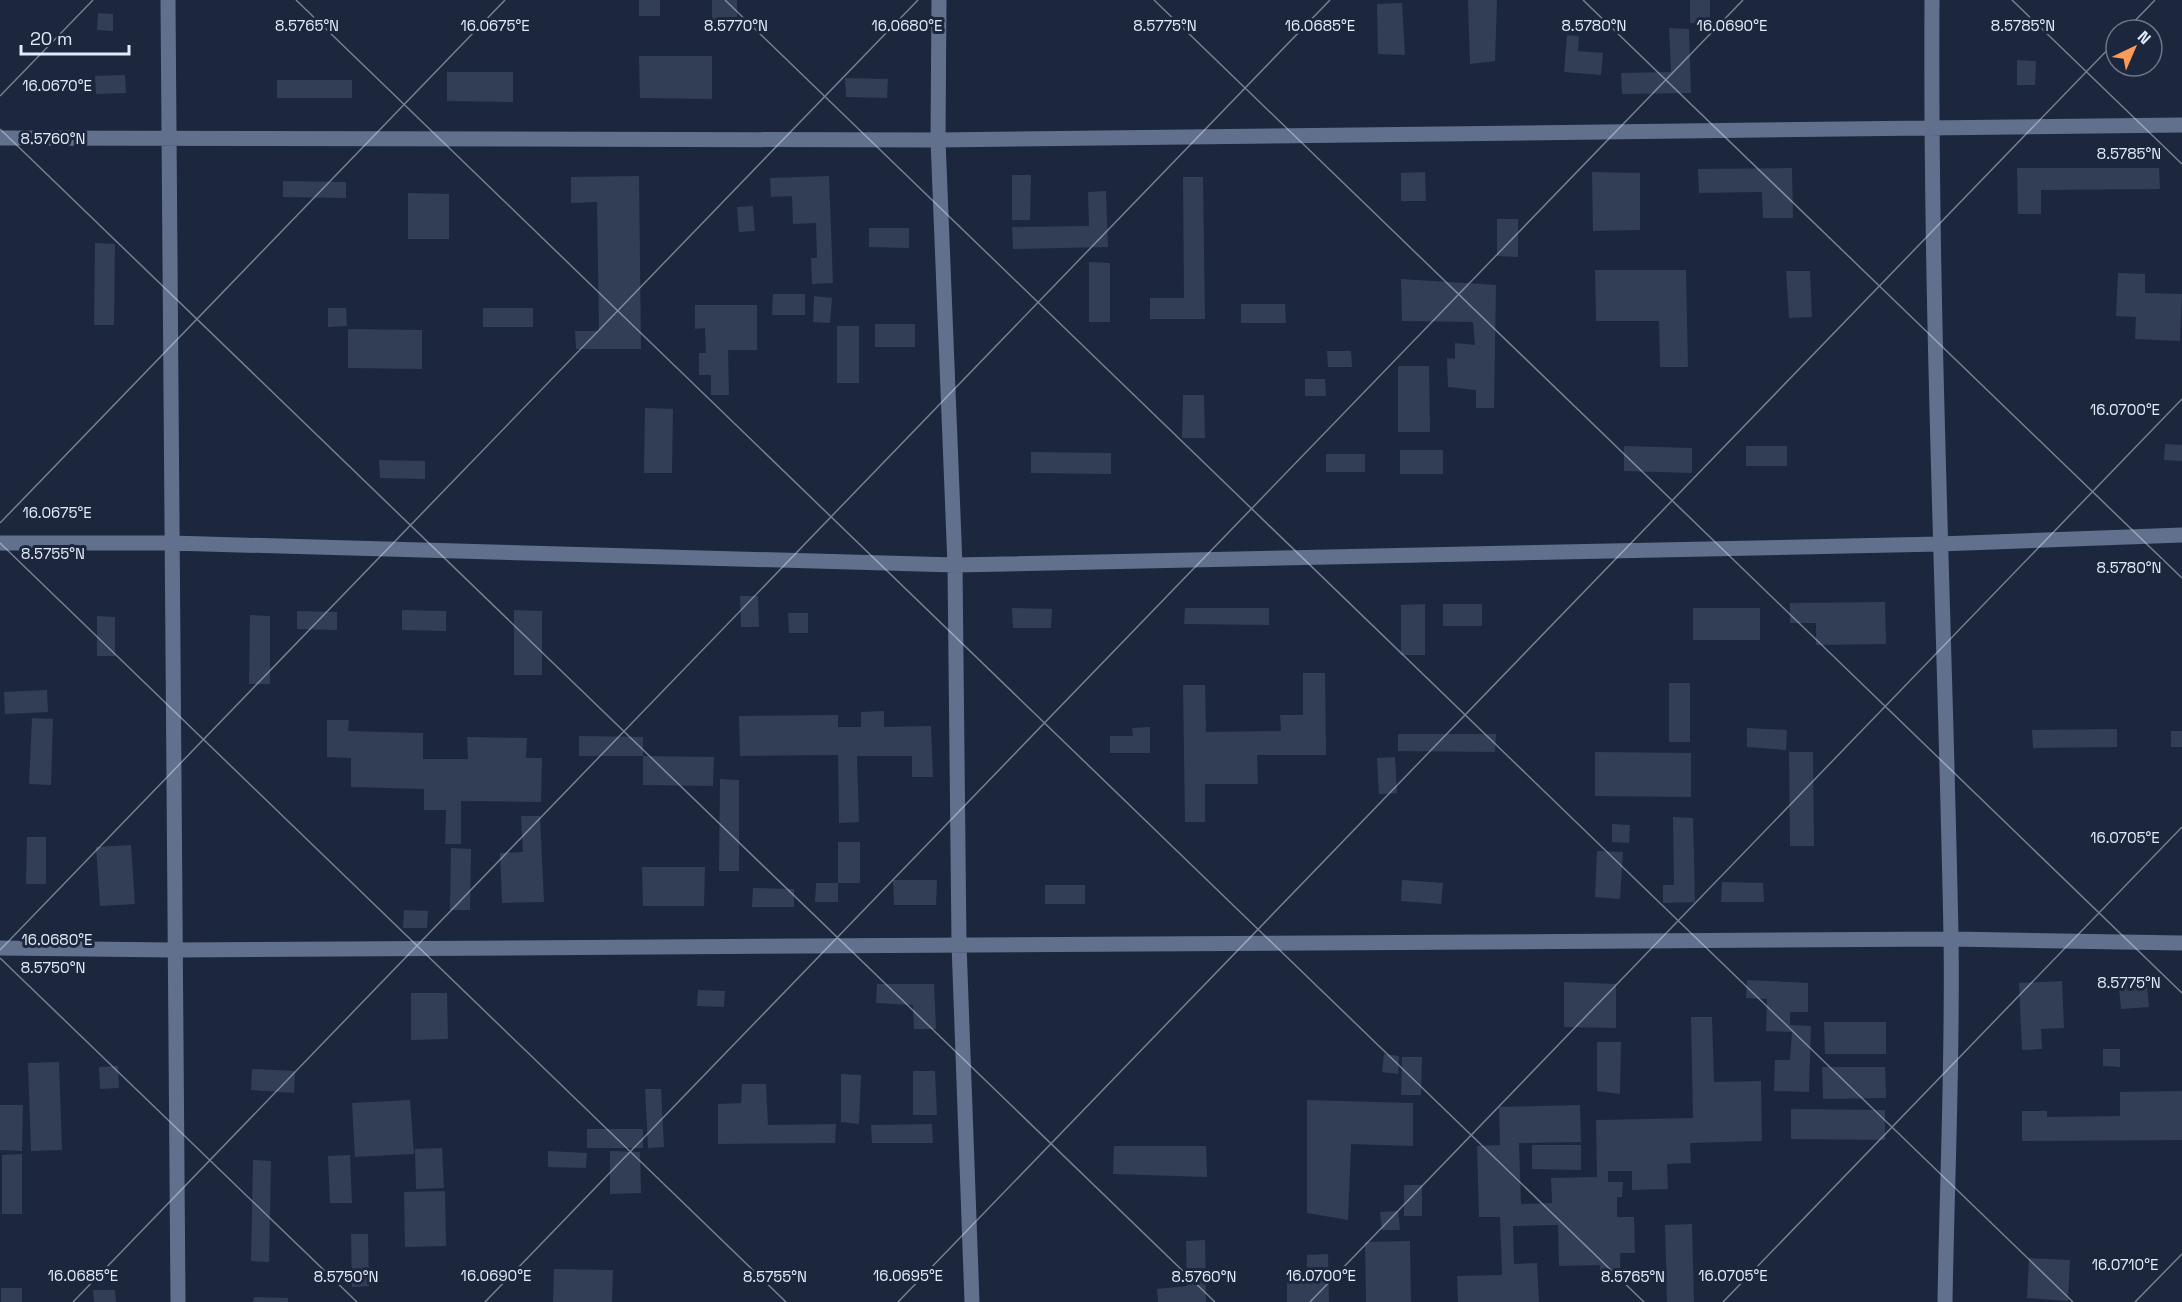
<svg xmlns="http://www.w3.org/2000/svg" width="2182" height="1302" font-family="'Space Grotesk',sans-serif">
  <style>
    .building { fill: #323e55 }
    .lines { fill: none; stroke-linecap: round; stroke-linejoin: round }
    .minor { stroke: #61708d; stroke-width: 15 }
    .ticks { fill: none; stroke: #e3ebfa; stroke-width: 1.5; stroke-opacity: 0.45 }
    .ticks-label { font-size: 15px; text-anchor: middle; fill: #e3ebfa; stroke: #1c273d; stroke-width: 6; stroke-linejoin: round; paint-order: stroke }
  </style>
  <rect width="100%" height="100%" fill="#1c273d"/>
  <path class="building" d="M639 0H660V16H639Z
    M712 0H737V22H712Z
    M1468 0H1497L1495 61 1470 64Z
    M1690 0H1710V24L1690 23Z
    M1402 3 1405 55 1378 54 1377 4Z
    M98 13 113 14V31L97 30Z
    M1669 28 1689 29 1691 93 1622 94 1621 73 1671 72Z
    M1567 35 1579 36 1578 51 1603 53 1601 75 1564 72Z
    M639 56H712V99L640 98Z
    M2017 60 2036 61 2035 85H2017Z
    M447 72H513V102L447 101Z
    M125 75 126 93 96 94 95 76Z
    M845 78 888 79 887 98 846 97Z
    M277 80H352V98H277Z
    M1792 168 1793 218H1763L1762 192 1699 193 1698 169Z
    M2017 168H2159L2160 189 2041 190V214H2018Z
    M1425 172 1426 201H1401V173Z
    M1592 172 1640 173V230L1593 231Z
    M1012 175H1031L1030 220H1012Z
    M639 176 641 349H576L575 331H599L597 202 571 203V177Z
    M829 176 833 283 812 284 811 258H817L816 223 793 224 792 196 771 197 770 178Z
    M1183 177H1203L1205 319H1150V298H1184Z
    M283 181 346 182V198L283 197Z
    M1106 191 1108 247 1013 249 1012 227 1089 226 1088 192Z
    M408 193 449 194V239H408Z
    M753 206 755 231 739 232 737 207Z
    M1497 219H1518V257L1497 256Z
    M869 228H909V248L869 247Z
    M95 243 115 244 114 325H94Z
    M1089 262 1110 263V322H1089Z
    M1595 270H1686L1688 367H1660L1659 321H1596Z
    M1786 271H1810L1812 317 1789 318Z
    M2118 273 2145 274V293L2182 294 2180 341 2135 339 2136 317 2116 316Z
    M1401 279 1496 285 1494 408H1476V390L1448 387 1447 358 1455 359V343L1475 345 1473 322 1402 321Z
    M773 294H805V315H772Z
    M814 296 832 298 830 323 813 322Z
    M1241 304H1285L1286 323H1241Z
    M695 305H757V350H728L729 395H711V375H699V353H706L705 328 695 329Z
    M328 308H346L347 326 328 327Z
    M483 308H533V327H483Z
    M875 324H915V347H875Z
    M837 326H859V383H837Z
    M348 329 422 330V369L348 368Z
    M1327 351H1351L1352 367H1328Z
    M1398 366H1429L1430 432H1398Z
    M1305 379H1325L1326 396H1305Z
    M1183 395H1204L1205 438H1182Z
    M645 408 673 409 672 473H644Z
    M2165 444 2182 445V461L2164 460Z
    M1624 446 1692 448V473L1624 471Z
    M1746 446H1787V466H1746Z
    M1400 450H1443V474H1400Z
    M1031 452 1111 453V474L1031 473Z
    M1326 454H1365V472H1326Z
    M379 460 425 461V479L380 478Z
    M740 596H758L759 627H741Z
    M1885 602 1886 644 1816 645V623H1790V603Z
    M1425 604V655H1401V605Z
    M1443 604H1482V626H1443Z
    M1012 608 1052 609 1051 628H1013Z
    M1185 608H1269V625L1184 624Z
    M1693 608H1760V640H1693Z
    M402 610 446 611V631L402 630Z
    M514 610 542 611V675H514Z
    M297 611 337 612V630L297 629Z
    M788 613H808V633H789Z
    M250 615 270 616V684H249Z
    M97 616 115 617V656H97Z
    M1303 673H1325L1326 755H1257L1258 784H1205V822H1185L1183 685H1205L1206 732 1281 731 1280 715H1303Z
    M1669 683H1690V742H1669Z
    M47 690 48 712 5 714 4 692Z
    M884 711V727L931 726 933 777H912V756H857L859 822 839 823 838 755 740 756 739 716 838 715V727H861V712Z
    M32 718 53 719 51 785 29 784Z
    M327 720H349L348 731 423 733V759H468L467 737 527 738 526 758H542L541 802 461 801V844H445L446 810H424V789L351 787V758L327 757Z
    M1150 727V753H1110V736H1133L1132 728Z
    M1747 728 1787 730 1786 750 1747 747Z
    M2117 729V747L2033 748 2032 730Z
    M2171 731H2182V747H2171Z
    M1398 734H1496L1495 752 1398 751Z
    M579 736 643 737V756L714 757 713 786 643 785V756H579Z
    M1595 752 1691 753V797L1595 796Z
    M1789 752H1813L1814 846H1790Z
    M1395 757 1397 793 1379 794 1377 758Z
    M720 779 739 780V871H719Z
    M521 816H540L544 902 502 903 500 853 523 852Z
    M1673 817 1693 818 1695 902 1663 903V885H1674Z
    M1612 824 1630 825 1629 843 1612 842Z
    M27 837H46V884H26Z
    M838 842H860V883H838Z
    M131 845 135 904 100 906 96 847Z
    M451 848 471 849 470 910H450Z
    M1597 851 1623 852 1620 899 1595 897Z
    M642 867H705L704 906H643Z
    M893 880H937L936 905H894Z
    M1402 880 1443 883 1441 904 1401 901Z
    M1722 882 1763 883 1764 902H1721Z
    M816 883H838V902H815Z
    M1045 885H1085V904H1045Z
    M753 888 794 889V907H752Z
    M404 910 428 911 427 928H403Z
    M2146 975 2149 1007 2121 1009 2118 977Z
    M1747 980 1808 983V1012H1790V1025L1811 1026 1809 1092 1774 1091 1775 1060H1790L1792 1032 1766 1031 1767 999 1746 998Z
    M2062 981 2064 1028 2041 1029 2042 1049 2022 1050 2019 983Z
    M1564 982 1616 984V1028L1564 1027Z
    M877 984H934L936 1029H914L913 1005 876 1003Z
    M698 990 725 991 724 1007 697 1006Z
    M411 993H447L448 1039 411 1040Z
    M1691 1017H1712L1714 1082 1761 1081 1762 1141 1690 1143 1691 1163 1667 1164 1668 1189 1632 1190V1171H1608V1182H1623L1622 1197H1617V1217H1634L1635 1253H1620L1621 1280 1600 1281V1265L1559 1266 1558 1225 1513 1226 1514 1264 1537 1263 1539 1302H1458L1457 1276 1502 1275 1500 1217H1479L1477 1146 1500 1145 1499 1107 1580 1105 1581 1142 1519 1143 1521 1204 1552 1203 1551 1178 1597 1177 1596 1120 1693 1118Z
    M1824 1022H1886V1054H1825Z
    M1597 1042H1621L1620 1094 1597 1091Z
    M2103 1049H2120V1067L2103 1066Z
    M1384 1054 1399 1056 1398 1074 1382 1072Z
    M1402 1057H1422L1421 1095H1401Z
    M59 1062 62 1150 31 1151 28 1063Z
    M118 1066 119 1088 100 1089 99 1067Z
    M1822 1067H1885L1886 1098 1823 1099Z
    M252 1069 295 1071 294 1093 251 1090Z
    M913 1071H935L937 1115H913Z
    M841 1074 861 1075 859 1124 841 1122Z
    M742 1084H766L768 1125 836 1124 835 1143 718 1144V1104L741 1103Z
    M645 1089H661L664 1147 648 1148Z
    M2182 1091V1140L2022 1141V1111H2047V1117L2120 1116V1092Z
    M410 1100 414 1154 355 1157 352 1103Z
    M1307 1100 1413 1103V1146L1351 1144 1348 1220 1307 1213Z
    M0 1105H23L22 1151 0 1150Z
    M1791 1109 1885 1110V1140L1791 1139Z
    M932 1124 933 1143H872L871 1125Z
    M587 1129H643V1148H587Z
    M1532 1145H1581V1170L1532 1169Z
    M1114 1146H1206L1207 1177 1113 1174Z
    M442 1148 444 1188 416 1189 415 1149Z
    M548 1151 587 1153 586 1168 548 1167Z
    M610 1151 640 1152 641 1193 610 1194Z
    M22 1154V1214H2V1155Z
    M350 1155 352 1203H330L328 1156Z
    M253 1160 271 1161 269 1262 251 1261Z
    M1404 1185H1422V1216H1404Z
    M445 1191 446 1246 405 1247 404 1192Z
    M1398 1211 1400 1230H1382L1380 1212Z
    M1692 1224 1694 1302H1667L1665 1225Z
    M351 1234H368L369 1286 352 1287Z
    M1205 1240 1206 1302H1158L1157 1289 1187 1286 1186 1241Z
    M1410 1241 1411 1302H1366L1365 1242Z
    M1328 1254 1329 1302H1287V1274L1307 1273V1255Z
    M2029 1258 2070 1260 2068 1301 2027 1298Z
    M554 1269 613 1270 612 1302H553Z
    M1 1288H22V1302H1Z
    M93 1290H115L116 1302H94Z
    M254 1297 288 1298V1302H253Z"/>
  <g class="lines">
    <path class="minor" d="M168 0 178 1302
      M939 0 938 140 955 565 959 944 972 1302
      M1932 0C1930 312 1945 624 1951 936 1953 1057 1947 1180 1945 1302
      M0 138 938 140 2182 125
      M0 543H171L955 565 1939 544 2182 535
      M0 948 173 950 1951 939 2182 943"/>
  </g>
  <path class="ticks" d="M296 0 1644 1302M725 0 2073 1302M1154 0 2182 993M1583 0 2182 578M2012 0 2182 164M2126 30 2155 0M0 96 93 0M0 129 1215 1302M0 523 505 0M0 543 786 1302M0 950 918 0M0 958 357 1302M73 1302 1330 0M485 1302 1743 0M898 1302 2116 41M1310 1302 2182 399M1723 1302 2182 827M2135 1302 2182 1254"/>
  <g class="ticks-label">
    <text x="2023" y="31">8.5785°N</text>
    <text x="307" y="31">8.5765°N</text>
    <text x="736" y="31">8.5770°N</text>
    <text x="1165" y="31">8.5775°N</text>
    <text x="1594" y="31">8.5780°N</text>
    <text x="495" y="31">16.0675°E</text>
    <text x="907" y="31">16.0680°E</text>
    <text x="1320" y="31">16.0685°E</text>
    <text x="1732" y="31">16.0690°E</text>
    <text x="57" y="91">16.0670°E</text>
    <text x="53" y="144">8.5760°N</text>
    <text x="2129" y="159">8.5785°N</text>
    <text x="2125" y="415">16.0700°E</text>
    <text x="57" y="518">16.0675°E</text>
    <text x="53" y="559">8.5755°N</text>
    <text x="2129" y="573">8.5780°N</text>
    <text x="2125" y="843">16.0705°E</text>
    <text x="57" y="945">16.0680°E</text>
    <text x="53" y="973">8.5750°N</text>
    <text x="2129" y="988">8.5775°N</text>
    <text x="2125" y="1270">16.0710°E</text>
    <text x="83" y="1281">16.0685°E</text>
    <text x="496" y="1281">16.0690°E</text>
    <text x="908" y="1281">16.0695°E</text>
    <text x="1321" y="1281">16.0700°E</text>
    <text x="1733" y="1281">16.0705°E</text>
    <text x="346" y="1282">8.5750°N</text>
    <text x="775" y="1282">8.5755°N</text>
    <text x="1204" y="1282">8.5760°N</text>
    <text x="1633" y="1282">8.5765°N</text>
  </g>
  <g transform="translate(2134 48) rotate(44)"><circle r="28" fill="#1c273d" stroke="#6c7589" stroke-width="1.5"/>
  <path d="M0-4.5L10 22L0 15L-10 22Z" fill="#fe9b58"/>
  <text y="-9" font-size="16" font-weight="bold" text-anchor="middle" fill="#e3ebfa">N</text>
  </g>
  <path d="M21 45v9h108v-9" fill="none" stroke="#e3ebfa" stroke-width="3"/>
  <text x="30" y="45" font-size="18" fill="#e3ebfa" stroke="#1c273d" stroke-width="4.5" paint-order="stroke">20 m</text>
</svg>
